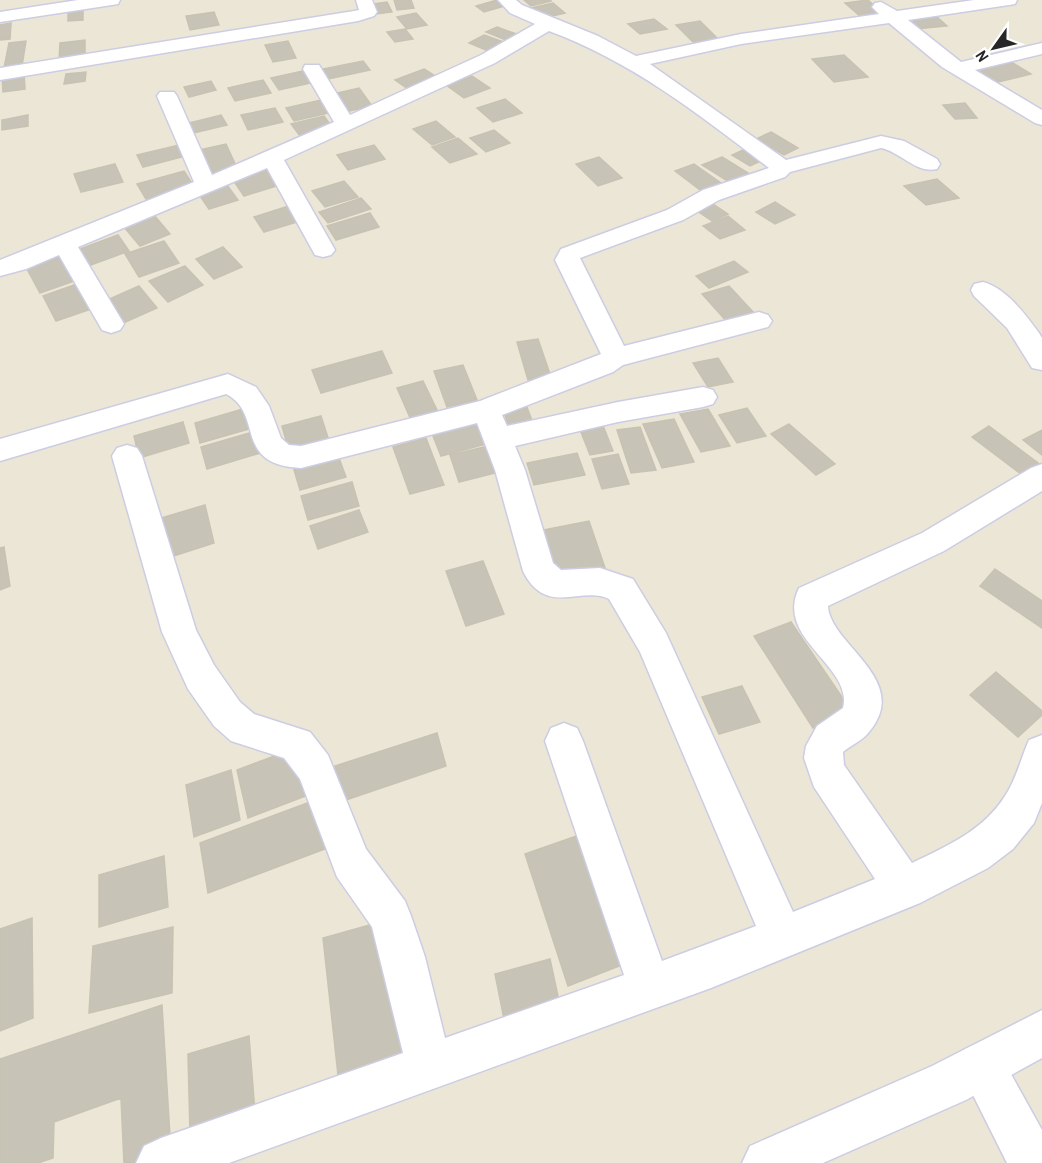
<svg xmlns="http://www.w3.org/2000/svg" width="1042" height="1163" font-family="'Archivo Narrow',sans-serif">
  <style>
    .building { fill: #c7c3b7; stroke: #c7c2b1; stroke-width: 1.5 }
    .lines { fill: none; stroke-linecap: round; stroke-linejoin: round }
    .street-casing { stroke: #cccde3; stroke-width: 3 }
    .secondary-casing { stroke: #cccde3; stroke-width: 3 }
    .street { fill: #fff; fill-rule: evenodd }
    .secondary { fill: #fff; fill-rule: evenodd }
  </style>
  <rect width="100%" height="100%" fill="#ece6d7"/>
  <path class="building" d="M394 0H411L414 8 397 10Z
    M497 0 508 5 484 12 476 6Z
    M524 0H550L551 1 531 6Z
    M868 0 883 14 860 16 845 3Z
    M387 2 392 12 376 14 372 4Z
    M553 3 565 13 539 19 527 9Z
    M83 9V20L68 21V11Z
    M214 12 219 25 190 30 186 16Z
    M416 13 427 25 407 29 397 17Z
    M936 16 947 26 916 29 906 19Z
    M654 19 667 29 640 34 628 24Z
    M700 21 720 41 696 45 676 25Z
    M11 23 10 39 0 40V25Z
    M497 27 522 36 511 42 486 32Z
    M405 29 413 39 395 42 387 32Z
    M484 35 509 44 493 53 469 43Z
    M85 40V58L59 61 60 43Z
    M26 41 22 66 4 68 9 43Z
    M288 41 296 58 273 62 265 45Z
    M844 55 868 77 834 82 812 59Z
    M1008 60 1031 74 994 83 971 68Z
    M363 61 370 70 324 80 318 70Z
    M424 69 437 77 408 89 395 80Z
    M307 70 315 82 279 90 271 78Z
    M24 71 25 89 3 92 2 75Z
    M86 72 85 81 64 84 66 74Z
    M472 76 490 88 464 98 446 85Z
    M263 80 271 93 235 101 228 88Z
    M211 81 216 90 189 97 184 87Z
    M359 88 372 106 345 112 333 94Z
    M325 99 333 112 294 121 286 108Z
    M505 99 522 113 493 122 477 108Z
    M965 103 977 118 955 119 943 105Z
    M275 108 283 122 248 130 241 115Z
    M28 115V126L2 130V120Z
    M221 115 227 125 194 133 189 123Z
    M324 116 332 127 300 136 291 124Z
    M436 121 455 137 432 145 413 129Z
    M494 130 510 143 486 152 470 138Z
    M771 132 798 148 784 155 756 139Z
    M458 138 477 154 450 163 432 147Z
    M183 144 189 155 143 167 137 155Z
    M226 144 237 168 209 175 199 150Z
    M374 145 385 159 348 170 337 155Z
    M747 148 765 159 750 166 732 155Z
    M599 157 622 178 598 186 576 164Z
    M722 157 748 173 729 182 702 165Z
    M115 164 123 182 81 192 74 174Z
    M694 164 724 185 704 193 675 171Z
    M272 165 286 183 244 196 231 177Z
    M184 171 193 185 146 199 137 184Z
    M937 179 959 198 926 205 904 186Z
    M344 181 358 197 325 207 312 191Z
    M227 185 238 200 209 209 198 193Z
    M361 198 371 209 328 223 319 212Z
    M710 202 728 214 712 221 694 209Z
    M775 202 795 215 775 224 756 212Z
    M289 206 300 221 264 232 254 217Z
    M370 213 379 227 336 240 327 226Z
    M154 215 170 234 140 246 124 227Z
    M728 216 745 230 720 239 703 226Z
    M118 235 129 251 88 266 77 250Z
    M164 241 179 263 139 277 125 254Z
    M223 247 242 267 214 279 196 259Z
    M60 257 74 281 40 293 27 269Z
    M734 261 748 272 709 288 696 276Z
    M185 266 203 285 168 302 149 281Z
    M77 284 91 309 56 321 43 296Z
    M139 286 157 308 123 323 105 301Z
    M729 286 756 315 728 323 702 294Z
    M538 339 551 377 528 380 517 342Z
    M382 351 392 373 321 393 312 370Z
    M718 358 733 382 708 387 693 363Z
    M463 365 477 400 447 407 434 371Z
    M423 381 439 414 412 422 397 388Z
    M525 402 534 426 510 431 502 406Z
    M253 406 259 426 200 443 195 423Z
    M747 408 766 436 737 443 719 415Z
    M708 409 730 446 701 452 680 414Z
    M321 416 330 444 290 455 282 426Z
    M486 417 497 441 441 456 431 431Z
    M674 419 694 462 662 468 643 424Z
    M183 422 189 443 139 458 134 436Z
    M602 423 613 451 590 455 579 427Z
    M789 424 835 464 816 475 771 434Z
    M989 426 1042 466 1025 477 972 437Z
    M640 427 656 470 631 473 617 430Z
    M260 430 267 451 207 469 201 447Z
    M1042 430V455L1023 440Z
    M426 438 444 485 410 494 393 447Z
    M493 445 503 471 459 482 450 455Z
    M336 450 346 477 300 490 292 463Z
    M577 453 585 475 534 485 527 463Z
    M618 454 629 484 602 489 592 459Z
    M352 482 359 506 308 520 301 496Z
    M205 505 214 543 158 561 151 521Z
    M359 510 368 532 318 549 310 526Z
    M589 521 605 568 558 578 543 530Z
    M4 547 10 586 0 590V548Z
    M483 561 504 614 466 626 446 571Z
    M995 569 1042 601V628L980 586Z
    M791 622 852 712 813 728 754 636Z
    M996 672 1042 711V715L1018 737 970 695Z
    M742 686 760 722 719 734 702 697Z
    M437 733 446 766 343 801 335 766Z
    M296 748 308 795 248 818 237 770Z
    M231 770 240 820 194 837 186 785Z
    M318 799 330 847 208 893 200 843Z
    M588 832 637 959 568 986 525 854Z
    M164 856 168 907 99 927V875Z
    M32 918 33 1018 0 1031V929Z
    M384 921 405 1063 339 1084 323 938Z
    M173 927 172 993 89 1013 93 946Z
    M550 959 564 1024 508 1039 495 974Z
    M162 1005 171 1153 144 1163H124L121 1098 54 1122 53 1158 38 1163H0V1059Z
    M249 1036 255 1113 190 1133 188 1054Z"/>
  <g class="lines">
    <g class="street-casing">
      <path id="street" d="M78 0H120L118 4 112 5 0 22V12Z
        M356 0H372L377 12 374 16 358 21 0 80V68L354 11 359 10Z
        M498 0H516L522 5 598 36 636 56 741 34 879 14 872 7 875 3 881 2 897 11 974 0H1017L1015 4 1009 5 908 20 961 62 1042 43V54L975 70 1042 110V125L1035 123 942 67 889 23 741 44 650 64 786 160 881 136 904 141 937 159 940 164 937 169C916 174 901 152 881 148L790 172 785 177 719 200 683 220 580 258 624 346 759 312 768 315 772 321 768 327 623 365 613 372 502 415 507 426 618 402 703 387 713 390 717 397 713 404 703 407 618 422 515 446 525 470 553 563 561 570 600 568 633 579 666 633 793 912 875 879 814 787 804 758 806 746 817 726 843 708C854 666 774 639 799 588L922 533 1031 468 1042 464V491L944 551 828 606C829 644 913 680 869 732 862 741 851 745 843 752L844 765 912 863C947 846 984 830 1005 796 1016 780 1021 758 1029 740L1042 735V803L1034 823 1013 849 988 868 920 903 711 988 229 1163H136L144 1146 161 1138 403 1053 372 927 337 877 300 779 284 758 231 741 214 726 188 689 162 632 112 456 117 448 127 445 137 448 142 456 196 630 214 665 240 702 254 714 310 732 328 755 366 849 405 901 411 916 425 957 445 1038 624 975 545 741 551 728 564 723 577 728 583 741 662 961 756 926 640 652 609 599C582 585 546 618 523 571L495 470 477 423 301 468C232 465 265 414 226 394L0 461V439L228 374 256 387 269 406 281 438 289 445 301 446 480 401 601 354 555 260 561 249 667 210 703 190 769 168C700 115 631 61 549 31L495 63 284 160 335 250 331 255 323 257 315 255 267 168 78 247 124 324 120 330 111 333 102 330 59 255 26 269 0 276V260L194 182 157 96 160 92H174L177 96 212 175 334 122 303 69 305 65H319L350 115 481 55 535 24 510 13Z
        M983 282C1006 288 1025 314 1039 333L1042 338V370L1032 368 1007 328 974 296 971 290 974 284Z
        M981 1042 997 1049 1042 1130V1163H1007L958 1065 965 1049Z"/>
    </g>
    <g class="secondary-casing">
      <path id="secondary" d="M1042 1010V1058L966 1100 823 1163H742L750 1146 932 1066Z"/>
    </g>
    <use href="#street" class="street"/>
    <use href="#secondary" class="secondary"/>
  </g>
  <g transform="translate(994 48) rotate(236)" stroke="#ffffff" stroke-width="4.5" paint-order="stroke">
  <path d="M0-4.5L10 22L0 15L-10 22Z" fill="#272727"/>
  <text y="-9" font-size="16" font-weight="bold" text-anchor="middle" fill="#272727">N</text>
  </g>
</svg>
